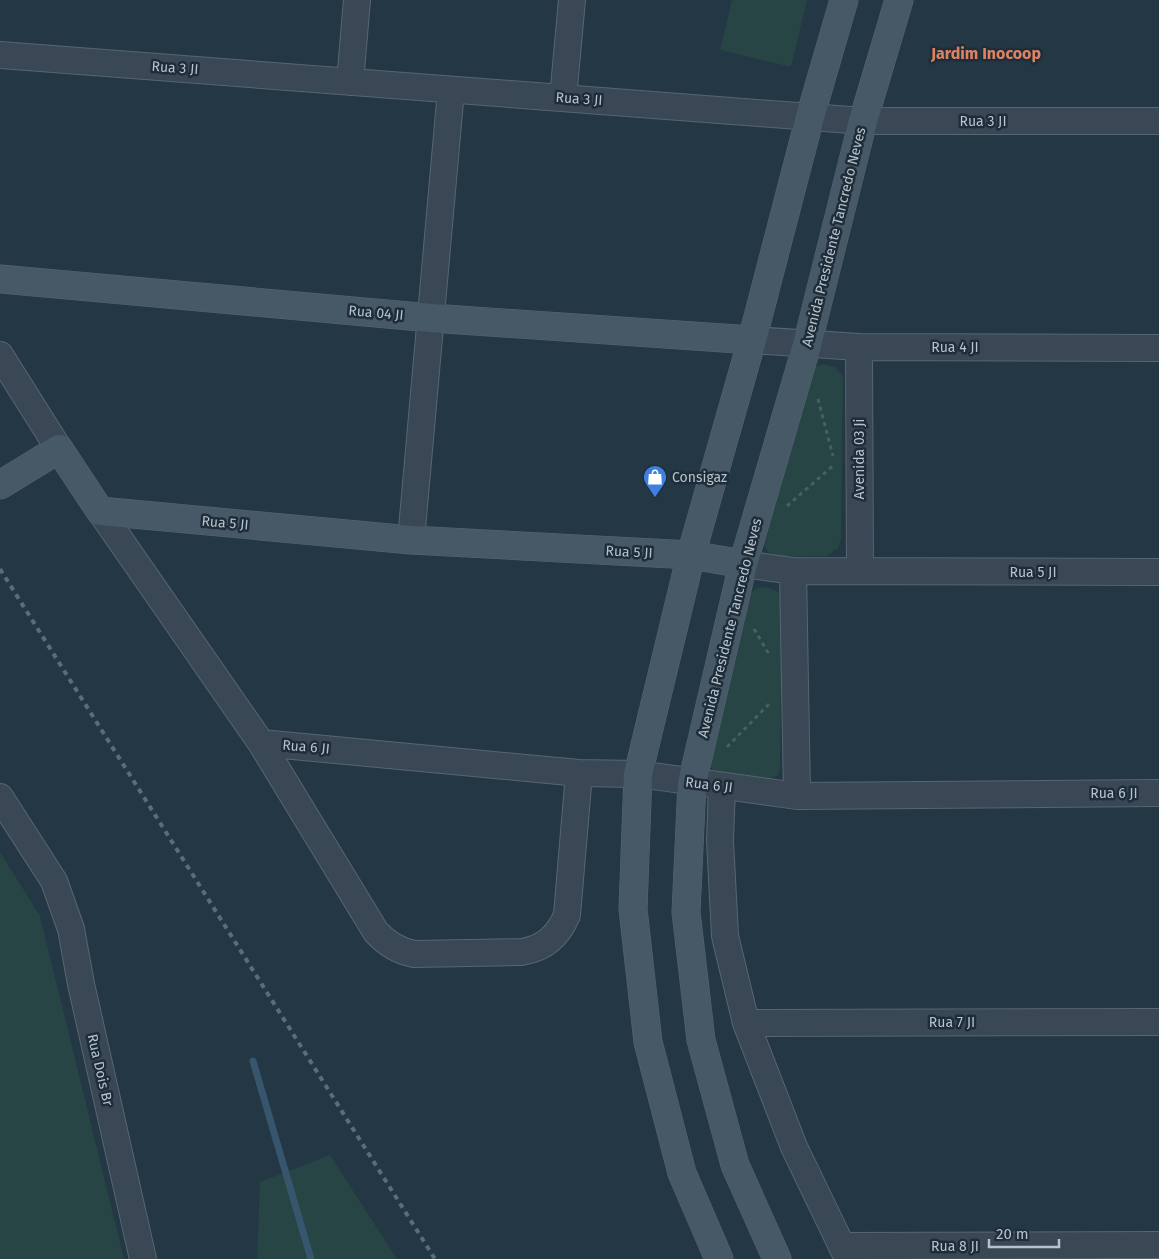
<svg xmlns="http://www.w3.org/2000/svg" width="1159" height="1259" font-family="'Fira Sans',sans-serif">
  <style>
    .green { fill: #264544 }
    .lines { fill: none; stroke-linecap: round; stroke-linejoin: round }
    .stream { stroke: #37566d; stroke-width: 7 }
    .street-casing { stroke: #576671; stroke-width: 28 }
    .secondary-casing { stroke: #576671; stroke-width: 29 }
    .path { stroke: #456160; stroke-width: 3; stroke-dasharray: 4 4; stroke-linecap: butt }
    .street { stroke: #394854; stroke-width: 26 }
    .secondary { stroke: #475867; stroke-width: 28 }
    .rail { stroke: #5b6d7b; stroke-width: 4; stroke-dasharray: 5 5; stroke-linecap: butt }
    .labels { text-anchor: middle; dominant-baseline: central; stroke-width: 5; stroke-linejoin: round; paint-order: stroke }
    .street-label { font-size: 14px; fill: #b6c3cd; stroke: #1e2d39 }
    .poi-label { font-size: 14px; fill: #b6c3cd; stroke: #1e2d39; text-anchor: start }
    .quarter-label { font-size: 16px; font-weight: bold; fill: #df825f; stroke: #1e2d39 }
  </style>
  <rect width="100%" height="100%" fill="#243745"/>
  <path class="green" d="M732 0H807L791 67 720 50Z
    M823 364 835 367 843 377 841 539 838 548 827 556 777 557 768 552 763 542 814 367Z
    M765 587 777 591 782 596 780 770 778 775 768 780 715 774 709 763 750 593 758 588Z
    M0 852 40 916 124 1259H0Z
    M330 1155 397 1259H257L260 1182Z"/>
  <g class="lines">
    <path class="stream" d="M253 1061 311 1259"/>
    <g class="street-casing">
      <path id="street" d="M0 55 863 121H1159
        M350 82 357 0
        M563 98 572 0
        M752 340 859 347 1159 348
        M859 347 860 571
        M0 355 59 449
        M100 511 261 743 376 932C387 944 399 951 414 954L522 952C545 948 558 936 567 915L579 773
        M411 540 451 90
        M743 564 793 571 1159 572
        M793 571 797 796
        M261 743 579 773 638 774 797 796 1159 793
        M722 786 720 840 725 936 746 1023 794 1147 848 1259
        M0 797 54 881 71 929 81 984 143 1259
        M746 1023 1159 1022
        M842 1246 1159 1245"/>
    </g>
    <g class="secondary-casing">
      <path id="secondary" d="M0 279 431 318 752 340
        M0 485 59 449 100 511 411 540 691 555 743 564
        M719 1259 682 1173 648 1042 633 909 638 774 691 555 752 340 810 117 844 0
        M777 1259 735 1165 701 1040 686 912 692 783 743 564 807 345 863 121 899 0"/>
    </g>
    <path class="path" d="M818 399 833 456
      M787 506 835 464
      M754 629 769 654
      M727 747 770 703"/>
    <use href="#street" class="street"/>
    <use href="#secondary" class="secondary"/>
    <path class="rail" d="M0 569 435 1259"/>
  </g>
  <defs>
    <g id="shop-pin" transform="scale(1.25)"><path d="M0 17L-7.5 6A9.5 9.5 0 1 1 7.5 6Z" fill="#3f7fe0" stroke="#1e2d39"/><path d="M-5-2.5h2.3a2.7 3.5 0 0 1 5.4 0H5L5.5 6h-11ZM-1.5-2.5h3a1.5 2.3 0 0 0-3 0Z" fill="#fff"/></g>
  </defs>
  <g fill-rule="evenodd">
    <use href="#shop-pin" x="655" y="477"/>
  </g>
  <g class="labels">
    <g class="street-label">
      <text transform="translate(175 68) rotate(4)">Rua 3 JI</text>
      <text transform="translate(579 99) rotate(4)">Rua 3 JI</text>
      <text x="983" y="121">Rua 3 JI</text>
      <text transform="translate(834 237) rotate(-76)">Avenida Presidente Tancredo Neves</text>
      <text transform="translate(376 313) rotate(5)">Rua 04 JI</text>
      <text x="955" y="347">Rua 4 JI</text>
      <text transform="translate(859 459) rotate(-90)">Avenida 03 Ji</text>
      <text transform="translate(225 523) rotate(5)">Rua 5 JI</text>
      <text transform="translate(629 552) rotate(3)">Rua 5 JI</text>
      <text x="1033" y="572">Rua 5 JI</text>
      <text transform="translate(730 628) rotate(-76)">Avenida Presidente Tancredo Neves</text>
      <text transform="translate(306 747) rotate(5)">Rua 6 JI</text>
      <text transform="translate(709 785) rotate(7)">Rua 6 JI</text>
      <text x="1114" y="793">Rua 6 JI</text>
      <text x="952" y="1022">Rua 7 JI</text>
      <text transform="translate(100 1070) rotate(77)">Rua Dois Br</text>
      <text x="955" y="1246">Rua 8 JI</text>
    </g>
    <g class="poi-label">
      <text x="672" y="477">Consigaz</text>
    </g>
    <g class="quarter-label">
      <text x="986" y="53">Jardim Inocoop</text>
    </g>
  </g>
  <path d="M989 1239v8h70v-8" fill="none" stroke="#b6c3cd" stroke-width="2.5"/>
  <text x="996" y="1239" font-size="15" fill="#b6c3cd" stroke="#1e2d39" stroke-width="4" paint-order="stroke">20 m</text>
</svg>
